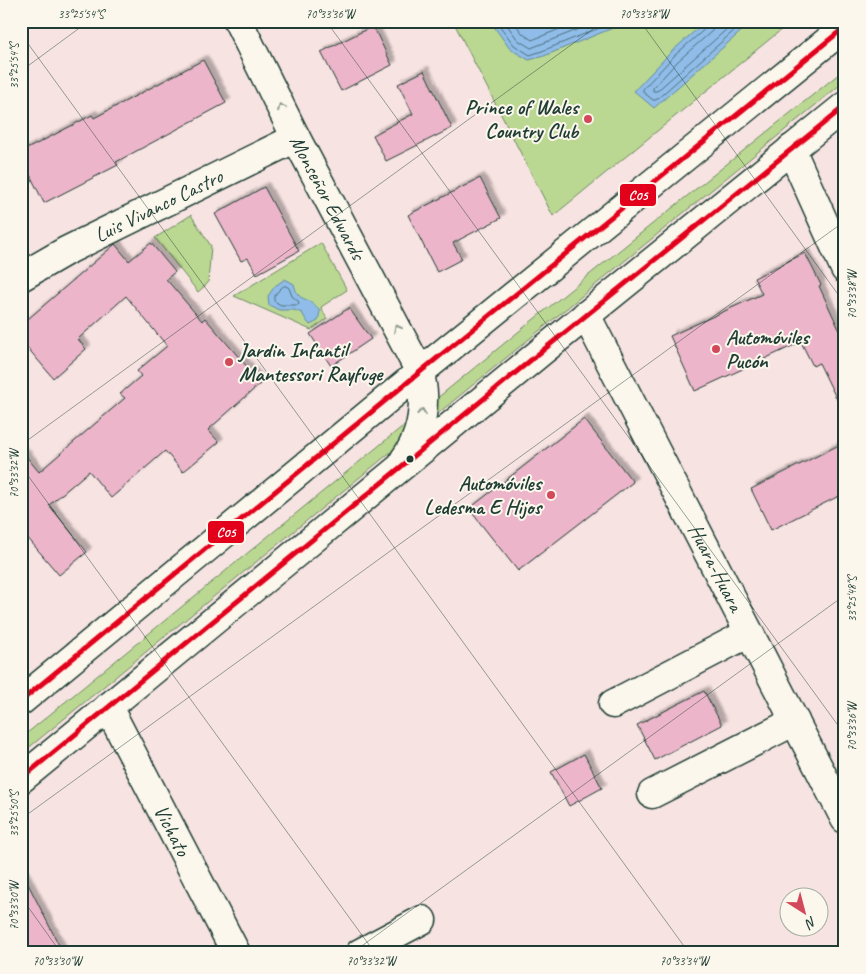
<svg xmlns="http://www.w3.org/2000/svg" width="866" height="974" font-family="Caveat,sans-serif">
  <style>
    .green { fill: #bad891; stroke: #6c8a62 }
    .water { fill: #90bce9; stroke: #6389a1 }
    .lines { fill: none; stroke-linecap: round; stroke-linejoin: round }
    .shore { stroke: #4c707c; stroke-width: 1 }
    .building { fill: #edb5ca; stroke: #1f3d34; filter: url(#shadow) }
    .street-casing { stroke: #1f3d34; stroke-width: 31 }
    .secondary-casing { stroke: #1f3d34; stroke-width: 31 }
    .primary-casing { stroke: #1f3d34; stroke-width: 31 }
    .street { stroke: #fbf7ec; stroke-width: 28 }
    .secondary { stroke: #fbf7ec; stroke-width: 28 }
    .primary { stroke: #fbf7ec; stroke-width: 28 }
    .bus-1-casing { stroke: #fbf7ec; stroke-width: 9 }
    .bus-1 { stroke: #e2001a; stroke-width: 5 }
    .oneway { stroke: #8d9a90 }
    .ticks { fill: none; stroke: #1f3d34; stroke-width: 1; stroke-opacity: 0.45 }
    .poi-dot { fill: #d1495b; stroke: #fbf7ec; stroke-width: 2 }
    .bus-dot { fill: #1f3d34; stroke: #fbf7ec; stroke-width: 2 }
    .labels { text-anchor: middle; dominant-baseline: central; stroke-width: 4; stroke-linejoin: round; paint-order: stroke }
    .poi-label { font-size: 21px; font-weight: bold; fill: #1f3d34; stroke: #fbf7ec; text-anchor: end }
    .street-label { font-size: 21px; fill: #1f3d34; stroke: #fbf7ec }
    .line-badge { stroke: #fbf7ec; stroke-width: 2 }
    .badge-label { font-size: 14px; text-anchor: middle; font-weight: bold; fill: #fff }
    .neatline { fill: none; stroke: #1f3d34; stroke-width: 2 }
    .ticks-label { font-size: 12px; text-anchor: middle; fill: #1f3d34 }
  </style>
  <defs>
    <filter id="shadow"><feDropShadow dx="4.5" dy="-4.5" stdDeviation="1" flood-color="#0004"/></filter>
  </defs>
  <rect width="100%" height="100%" fill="#f7e3e2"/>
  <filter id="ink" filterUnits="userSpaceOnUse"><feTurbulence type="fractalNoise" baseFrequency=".02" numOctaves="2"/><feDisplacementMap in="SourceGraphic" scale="10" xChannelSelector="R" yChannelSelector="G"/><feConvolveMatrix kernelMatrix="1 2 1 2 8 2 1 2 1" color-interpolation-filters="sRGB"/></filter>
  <g filter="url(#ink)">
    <path class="green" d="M453 21H792L553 216Z
      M845 69V81L21 754V738L528 324Z
      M191 215 211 246 208 283 198 292 155 238Z
      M321 243 347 290 321 307 327 319 311 330 234 296Z"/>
    <path class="water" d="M490 21H630L544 56 529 60 510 49Z
      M706 21H753L654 108 634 91 670 53Z
      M285 279 294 284C298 298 299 296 311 302 314 304 317 308 320 311L318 321 310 325 306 320 302 313 294 310H279L269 305 268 296 275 286Z"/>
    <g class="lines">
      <path class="shore" d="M496 21 514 45 530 55 542 51 617 21
        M504 21 518 40 531 48 600 21
        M513 21 523 34 532 40 580 21
        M709 21 707 27 674 56 643 89V92L653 100H656L745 21
        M715 21 714 26 712 31 678 61 653 88V91H657L736 21
        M284 286H286L289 288 292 296 299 302 298 305H281L274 301V296L279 290Z"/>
    </g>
    <path class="building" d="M373 26 392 65 341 91 321 52Z
      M203 60 226 103 116 162 118 165 44 203 21 157V152L92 115 94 118Z
      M424 71 452 128 386 161 373 135 413 114 398 84Z
      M480 178 501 218 453 243 462 259 437 272 408 215Z
      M264 187 299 251 257 274 248 258 241 261 215 214Z
      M151 243 175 272 166 279 202 321 205 318 261 383 208 430 219 442 183 472 165 451 111 498 89 471 49 505 87 552 59 575 21 530V450L39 472 125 398 120 394 141 376 137 371 167 346 126 296 78 339 86 349 53 378 21 340V325L114 245 115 244 129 261Z
      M805 253 821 285 819 286 845 342V416L819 363 813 366 801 342 695 391 670 336 762 294 754 278Z
      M349 308 371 339 331 366 310 334Z
      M584 419 633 482 518 571 469 509Z
      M845 442V493L771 530 751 489Z
      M704 691 722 725 655 760 637 725Z
      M584 754 602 788 569 806 551 772Z
      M21 870 63 953H21Z"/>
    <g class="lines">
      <g class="street-casing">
        <g id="street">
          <path d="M791 149 845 269"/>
          <path id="s1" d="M21 277 66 251 296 138"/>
          <path id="s2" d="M586 315 845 819"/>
          <path d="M613 704 749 633"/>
          <path id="s3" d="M108 707 236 953"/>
          <path d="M652 794 795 721"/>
          <path d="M360 953 422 920"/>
        </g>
      </g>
      <g class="secondary-casing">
        <g id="secondary">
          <path id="s4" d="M238 21 296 138 420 372"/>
        </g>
      </g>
      <g class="primary-casing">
        <path id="primary" d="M404 460C417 443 423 421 423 400 424 391 421 381 420 372
          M21 701 420 372 845 27
          M21 779 542 351 845 106"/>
      </g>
      <use href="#street" class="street"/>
      <use href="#secondary" class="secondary"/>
      <use href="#primary" class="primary"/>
      <g class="bus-1-casing">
        <path id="bus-1" d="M21 701 420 372 845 27
          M21 779 542 351 845 106"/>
      </g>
      <use href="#bus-1" class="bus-1"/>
    </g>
    <defs><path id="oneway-chevron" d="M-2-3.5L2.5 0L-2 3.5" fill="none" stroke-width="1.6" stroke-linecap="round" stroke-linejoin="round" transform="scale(1.25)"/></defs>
    <g class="oneway">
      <use href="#oneway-chevron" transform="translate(281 107) rotate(-116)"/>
      <use href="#oneway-chevron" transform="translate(397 328) rotate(-118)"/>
      <use href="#oneway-chevron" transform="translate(422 412) rotate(-84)"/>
    </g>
  </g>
  <path class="ticks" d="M326 21 845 735M640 21 845 304M21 34 689 953M21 71 89 21M21 445 604 21M21 466 375 953M21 819 845 221M21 897 61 953M352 953 845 595"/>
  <g class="poi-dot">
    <circle cx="588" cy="119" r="5"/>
    <circle cx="716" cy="349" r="5"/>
    <circle cx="229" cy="362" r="5"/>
    <circle cx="551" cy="495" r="5"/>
  </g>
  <circle class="bus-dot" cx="410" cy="459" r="4.5"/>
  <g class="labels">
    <g class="poi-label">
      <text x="578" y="107">Prince of Wales<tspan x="578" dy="24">Country Club</tspan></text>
      <text x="726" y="337" text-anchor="start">Automóviles<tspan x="726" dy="24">Pucón</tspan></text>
      <text x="239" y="350" text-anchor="start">Jardin Infantil<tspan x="239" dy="24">Mantessori Rayfuge</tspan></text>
      <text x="541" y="483">Automóviles<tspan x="541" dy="24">Ledesma E Hijos</tspan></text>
    </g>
    <g class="street-label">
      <text stroke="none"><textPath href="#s4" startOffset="198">Monseñor Edwards</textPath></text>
      <text stroke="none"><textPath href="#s1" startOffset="155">Luis Vivanco Castro</textPath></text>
      <text stroke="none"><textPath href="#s2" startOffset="284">Huara-Huara</textPath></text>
      <text stroke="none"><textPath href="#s3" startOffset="139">Vichato</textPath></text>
    </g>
  </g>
  <g class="line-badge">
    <rect x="619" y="183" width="38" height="24" rx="5" fill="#e2001a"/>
    <rect x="207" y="520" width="38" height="24" rx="5" fill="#e2001a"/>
  </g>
  <g class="badge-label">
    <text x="638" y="200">C05</text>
    <text x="226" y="537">C05</text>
  </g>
  <rect width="866" height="974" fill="none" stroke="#fbf7ec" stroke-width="55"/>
  <g transform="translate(804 912) rotate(144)"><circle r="24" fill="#fbf7ec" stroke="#a3ada2"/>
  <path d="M0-4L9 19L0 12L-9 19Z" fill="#d1495b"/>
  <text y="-8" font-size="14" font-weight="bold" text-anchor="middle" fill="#1f3d34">N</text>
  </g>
  <rect x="28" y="28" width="810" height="918" class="neatline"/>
  <g class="ticks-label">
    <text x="81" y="18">33°25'54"S</text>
    <text x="330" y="18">70°33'36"W</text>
    <text x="644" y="18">70°33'38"W</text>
    <text transform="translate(14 66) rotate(-90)" y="4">33°25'54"S</text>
    <text transform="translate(852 295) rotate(-90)" y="4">70°33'38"W</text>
    <text transform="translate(14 474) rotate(-90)" y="4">70°33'32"W</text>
    <text transform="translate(852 599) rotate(-90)" y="4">33°25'48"S</text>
    <text transform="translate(852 727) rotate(-90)" y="4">70°33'36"W</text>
    <text transform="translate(14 814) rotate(-90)" y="4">33°25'50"S</text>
    <text transform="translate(14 906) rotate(-90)" y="4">70°33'30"W</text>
    <text x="57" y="965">70°33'30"W</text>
    <text x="371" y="965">70°33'32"W</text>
    <text x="684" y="965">70°33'34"W</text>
  </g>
</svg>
